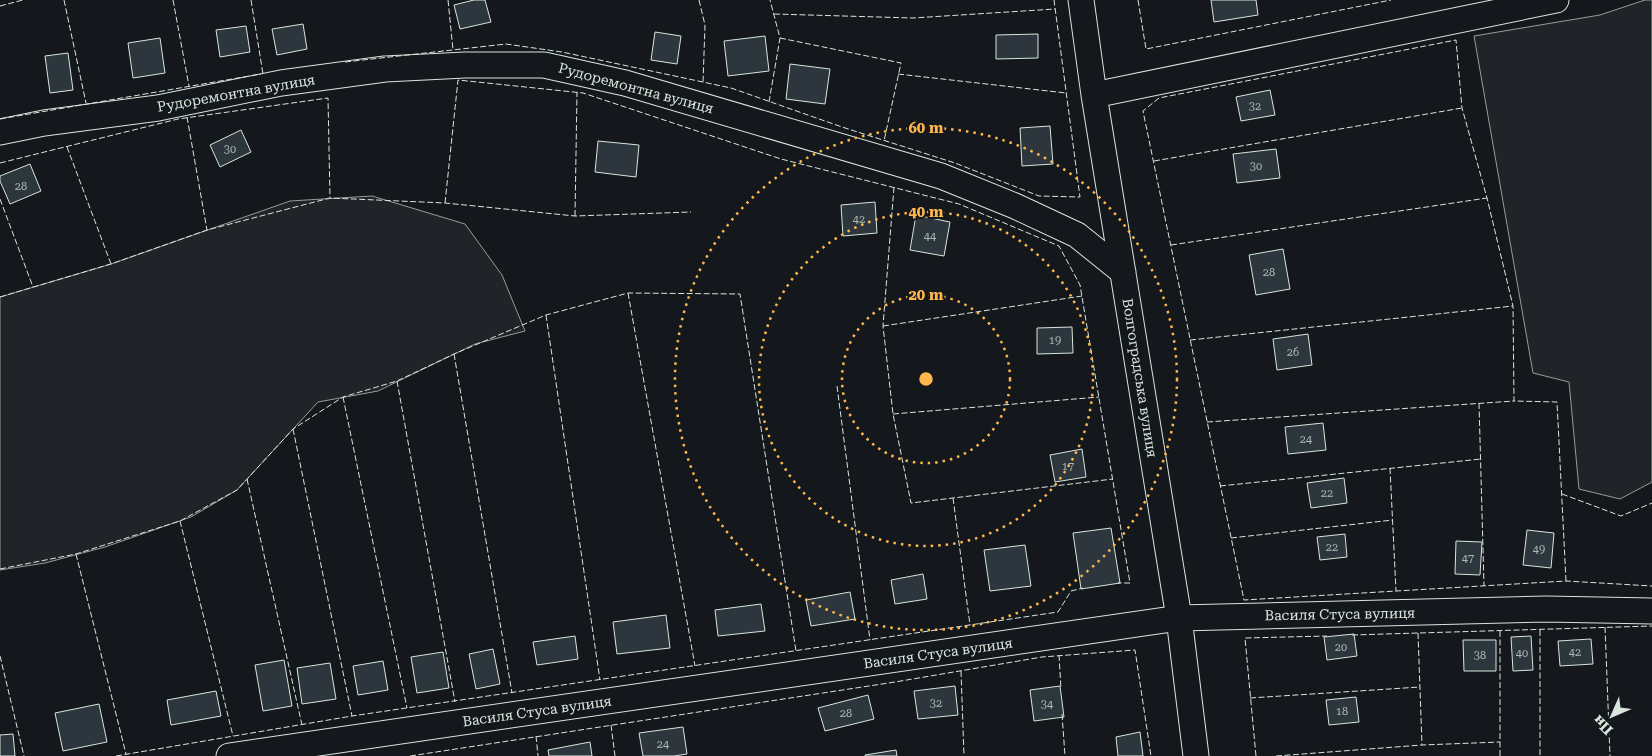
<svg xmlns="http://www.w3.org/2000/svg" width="1652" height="756" font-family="'Roboto Serif',serif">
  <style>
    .green { fill: #202428; stroke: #939e99 }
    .building { fill: #2c363c; stroke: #d8e6dc }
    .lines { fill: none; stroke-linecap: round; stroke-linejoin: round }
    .minor-casing { stroke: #d8e6dc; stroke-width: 27 }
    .minor { stroke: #14181c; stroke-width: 25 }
    .fence { stroke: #d8e6dc; stroke-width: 1; stroke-dasharray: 6 2.5; stroke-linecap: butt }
    .ring { fill: none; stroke: #ffb74d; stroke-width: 2.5; stroke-dasharray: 2.5 5 }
    .labels { text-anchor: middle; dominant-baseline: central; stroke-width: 4; stroke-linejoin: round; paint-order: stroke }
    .number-label { font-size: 11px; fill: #adbab4 }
    .street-label { font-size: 14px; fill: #d8e6dc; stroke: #14181c }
    .centre { fill: #ffb74d; stroke: #14181c; stroke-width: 2.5 }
    .ring-label { font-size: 15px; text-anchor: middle; font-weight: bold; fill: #ffb74d; stroke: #14181c; stroke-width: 4; stroke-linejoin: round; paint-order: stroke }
  </style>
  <rect width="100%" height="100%" fill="#14181c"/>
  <path class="green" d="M1645 0H1652V482L1620 499 1579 489 1569 382 1533 373 1474 36 1600 15Z
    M372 196 465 224 502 275 525 331 475 344 378 391 318 402 237 490 191 517 105 547 45 563 0 570V297L111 264 290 201Z"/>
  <path class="building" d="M474 0H485L491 22 460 29 454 5Z
    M1211 0H1256L1258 15 1214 22Z
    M303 24 307 49 277 55 272 29Z
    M246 26 250 52 220 57 216 30Z
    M655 32 681 36 677 64 651 60Z
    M1038 34V58L996 59V35Z
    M765 36 769 71 728 76 724 41Z
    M160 38 165 73 133 78 128 43Z
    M68 53 73 90 50 93 45 56Z
    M790 64 830 69 825 104 786 99Z
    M1270 90 1275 115 1241 121 1236 97Z
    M1050 126 1053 164 1022 166 1020 128Z
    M241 130 251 152 220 167 210 145Z
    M598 141 639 145 636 177 595 172Z
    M1276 149 1280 178 1237 183 1233 154Z
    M30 164 41 191 10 204 0 181V176Z
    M875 202 877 233 843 236 841 205Z
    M916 215 950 222 944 256 910 250Z
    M1283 249 1290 289 1256 295 1249 255Z
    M1072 327 1073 353 1037 354V328Z
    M1308 334 1312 365 1277 370 1273 339Z
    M1323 423 1326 450 1288 454 1285 427Z
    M1082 449 1086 477 1055 482 1050 455Z
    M1344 478 1347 503 1311 508 1307 483Z
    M1111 528 1120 583 1081 589 1073 533Z
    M1527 530 1554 533 1551 568 1523 565Z
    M1345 534 1347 557 1320 560 1317 537Z
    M1456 541 1482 542 1480 575 1455 574Z
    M1025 545 1031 586 990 591 984 550Z
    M923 574 927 599 895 604 891 580Z
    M850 592 855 619 811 626 806 600Z
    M761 604 765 631 718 636 715 610Z
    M666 615 670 648 617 654 613 622Z
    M1354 634 1357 656 1327 660 1324 637Z
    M575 636 578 659 537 665 533 642Z
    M1531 636 1533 670 1513 671 1511 637Z
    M1591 639 1593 664 1560 666 1558 641Z
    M1463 640H1496V671H1464Z
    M493 649 500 684 476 689 469 654Z
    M443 652 449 688 417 693 411 657Z
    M284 660 292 706 263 711 255 665Z
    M383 661 388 690 358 695 353 666Z
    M330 663 336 699 302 704 297 668Z
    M955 686 958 715 918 719 914 691Z
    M1060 686 1064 717 1034 721 1030 690Z
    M216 691 221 716 171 725 167 700Z
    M868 695 874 719 825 731 818 708Z
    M1356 697 1359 722 1329 725 1326 700Z
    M99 704 107 742 63 751 55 713Z
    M683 727 687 754 674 756H643L639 733Z
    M1140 732 1143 756H1118L1116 737Z
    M13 734 15 756H0V735Z
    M590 742 592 756H549L548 750Z
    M896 750 897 756H865V755Z"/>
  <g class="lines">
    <g class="minor-casing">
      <path id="minor" d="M1081 0 1094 95 1179 618 1196 756
        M1094 95 1556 0
        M0 132 44 123 158 108 281 83 385 69 465 65H544L625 83 941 176 1015 206 1077 235 1123 272
        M229 756 1179 618 1546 609 1652 611"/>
    </g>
    <use href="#minor" class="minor"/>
    <path class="fence" d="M64 0 86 103
      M173 0 189 86
      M251 0 263 74
      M448 0 453 50
      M699 0 705 25 703 83
      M1138 0 1146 49 1391 0
      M0 6 23 0
      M774 14 913 18 1055 9
      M780 38 901 63 884 141
      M345 62 506 44 562 52 731 88 842 127 955 163 1039 196 1080 197 1054 0
      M898 74 1066 93
      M769 102 780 38 770 0
      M187 117 207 230
      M0 119 261 74
      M67 147 111 264
      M1154 161 1462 108
      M0 163 178 119 328 98 330 198
      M894 187 883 326 893 414 911 503 1113 479
      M0 199 33 287
      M445 203 458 80 583 93 781 159 959 204 1059 246 1080 285 1130 583H1118
      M575 216 577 92
      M1171 245 1487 198
      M628 293 695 666
      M0 297 111 264 207 230 330 198 445 203 575 216 691 212
      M546 315 600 680
      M883 326 1082 296
      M1190 340 1513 306
      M454 354 512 693
      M397 381 455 702
      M837 386 870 640
      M343 397 407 708
      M1479 403 1484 586
      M893 414 1099 397
      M1207 422 1514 401
      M293 429 352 716
      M1390 468 1396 591
      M247 479 302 725
      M1220 486 1481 459
      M1562 494 1621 516 1652 503
      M953 498 970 625
      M180 521 233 736
      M1231 538 1393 520
      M76 554 126 754
      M0 569 76 554 180 521 237 490 293 429 343 397 397 381 454 354 546 315 628 293 740 294 796 651
      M1566 581 1557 402 1514 401 1513 306 1487 198 1462 108 1456 40 1159 98 1143 111 1244 600 1566 581 1652 586
      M1605 627 1610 756
      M1540 630V756
      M1418 633 1422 745
      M1352 635 1652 626
      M1059 655 1061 689
      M0 656 24 756
      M961 671 964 756
      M1250 698 1420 687
      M1062 714 1065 756
      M611 725 615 756
      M536 736 538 756
      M116 756 352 716 1058 612 1071 591 1083 588
      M410 756 895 682 1042 657 1135 650 1151 756
      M1256 756 1245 638 1327 636
      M1276 756 1422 745 1500 742
      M1500 756V631"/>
  </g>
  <g class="ring">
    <circle cx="926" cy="379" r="84"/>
    <circle cx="926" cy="379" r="167"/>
    <circle cx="926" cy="379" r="251"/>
  </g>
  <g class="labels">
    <g class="number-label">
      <text x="1255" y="106">32</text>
      <text x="230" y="149">30</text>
      <text x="1256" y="166">30</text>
      <text x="21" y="186">28</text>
      <text x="859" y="219">42</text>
      <text x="930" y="236">44</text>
      <text x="1269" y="272">28</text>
      <text x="1055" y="340">19</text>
      <text x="1293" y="352">26</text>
      <text x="1306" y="439">24</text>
      <text x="1068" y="466">17</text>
      <text x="1327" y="493">22</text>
      <text x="1332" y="547">22</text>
      <text x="1539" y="549">49</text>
      <text x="1468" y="558">47</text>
      <text x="1341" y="647">20</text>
      <text x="1575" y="652">42</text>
      <text x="1522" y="653">40</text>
      <text x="1480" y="655">38</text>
      <text x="936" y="703">32</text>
      <text x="1047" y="704">34</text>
      <text x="1342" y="711">18</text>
      <text x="846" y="713">28</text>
      <text x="663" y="744">24</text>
    </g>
    <g class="street-label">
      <text transform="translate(636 88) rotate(15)">Рудоремонтна вулиця</text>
      <text transform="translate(236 93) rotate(-10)">Рудоремонтна вулиця</text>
      <text transform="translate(1140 378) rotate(81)">Волгоградська вулиця</text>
      <text transform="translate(1340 614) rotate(-1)">Василя Стуса вулиця</text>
      <text transform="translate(938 653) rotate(-8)">Василя Стуса вулиця</text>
      <text transform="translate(537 711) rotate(-8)">Василя Стуса вулиця</text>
    </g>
  </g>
  <circle cx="926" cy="379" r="8" class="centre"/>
  <g class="ring-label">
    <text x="926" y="133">60 m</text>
    <text x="926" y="217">40 m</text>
    <text x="926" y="300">20 m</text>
  </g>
  <g transform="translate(1612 716) rotate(225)" stroke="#14181c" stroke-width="4" paint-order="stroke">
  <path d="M0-4L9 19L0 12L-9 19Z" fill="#d8e6dc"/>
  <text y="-8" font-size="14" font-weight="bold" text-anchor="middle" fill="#d8e6dc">Пн</text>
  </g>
</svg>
